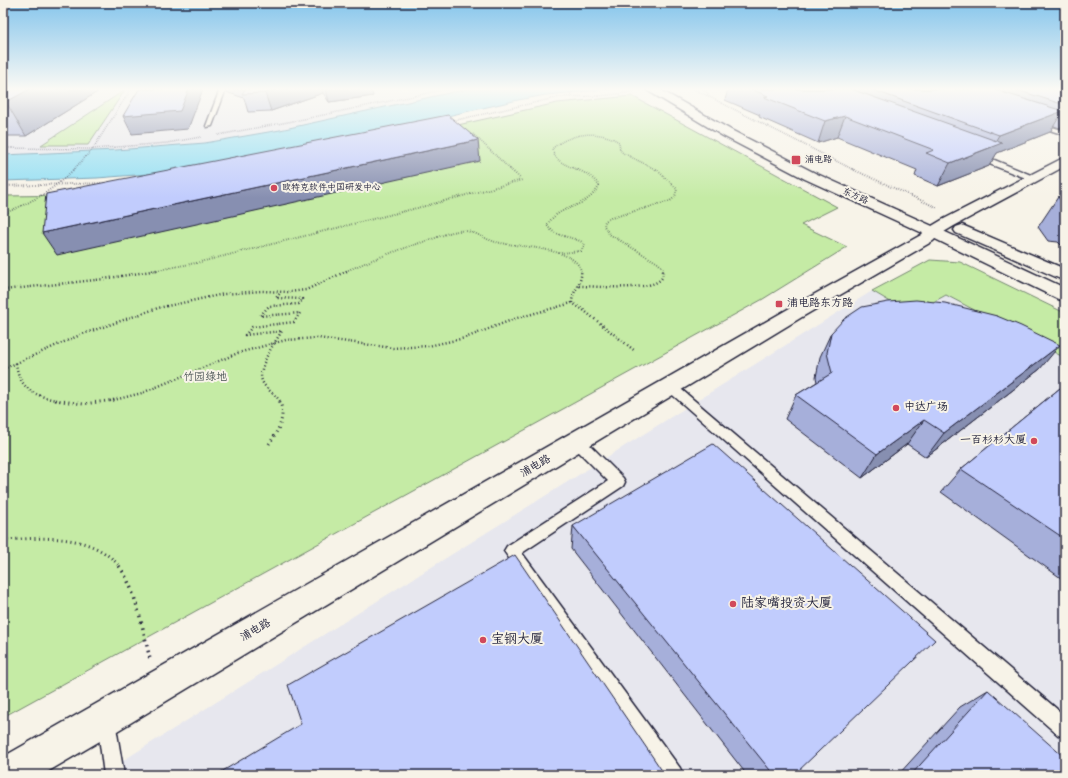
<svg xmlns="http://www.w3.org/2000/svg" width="1068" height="778" font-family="'Gochi Hand','LXGW WenKai TC',sans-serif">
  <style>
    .built { fill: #e7e7ee }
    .green { fill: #c5eba5; stroke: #748670 }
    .water { fill: #92def3; stroke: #6593a9 }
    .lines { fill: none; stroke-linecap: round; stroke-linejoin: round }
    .service-casing { stroke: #22223b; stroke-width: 3 }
    .tertiary-casing { stroke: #22223b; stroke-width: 3 }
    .secondary-casing { stroke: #22223b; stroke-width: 3 }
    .path-far4 { stroke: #22223b; stroke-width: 1.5; stroke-dasharray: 0.5 1.5; stroke-linecap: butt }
    .path-far3 { stroke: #22223b; stroke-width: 2; stroke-dasharray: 0.5 2; stroke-linecap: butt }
    .path-far2 { stroke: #22223b; stroke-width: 2.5; stroke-dasharray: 1 2.5; stroke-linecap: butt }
    .path-far1 { stroke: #22223b; stroke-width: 3; stroke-dasharray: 1 3.5; stroke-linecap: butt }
    .path { stroke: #22223b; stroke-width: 3.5; stroke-dasharray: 1.5 4.5; stroke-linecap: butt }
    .service { fill: #f7f3e8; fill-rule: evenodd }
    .tertiary { fill: #f7f3e8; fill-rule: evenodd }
    .secondary { fill: #f7f3e8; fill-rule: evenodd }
    .wall { fill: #a6afda; stroke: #22223b }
    .shaded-wall { fill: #878fb1; stroke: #22223b }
    .building { fill: #c1ccfd; stroke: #22223b }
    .poi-dot { fill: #d1495b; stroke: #f7f3e8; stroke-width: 1.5 }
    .labels { text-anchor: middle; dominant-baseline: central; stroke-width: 4; stroke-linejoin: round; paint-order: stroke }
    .far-poi-label { font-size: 9px; fill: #22223b; stroke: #f7f3e8; text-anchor: start }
    .far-street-label { font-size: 9px; fill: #22223b; stroke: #f7f3e8 }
    .poi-label { font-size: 11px; fill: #22223b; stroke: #f7f3e8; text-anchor: start }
    .park-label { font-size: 11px; fill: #4b5456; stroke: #f7f3e8 }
    .street-label { font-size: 11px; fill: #22223b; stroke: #f7f3e8 }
    .near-poi-label { font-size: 13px; fill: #22223b; stroke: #f7f3e8; text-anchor: start }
  </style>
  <rect width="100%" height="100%" fill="#f7f3e8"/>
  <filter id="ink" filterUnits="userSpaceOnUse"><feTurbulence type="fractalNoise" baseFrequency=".025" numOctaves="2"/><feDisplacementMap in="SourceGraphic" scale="8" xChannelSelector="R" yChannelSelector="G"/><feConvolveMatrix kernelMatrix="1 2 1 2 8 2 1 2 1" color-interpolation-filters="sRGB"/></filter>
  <g filter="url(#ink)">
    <path class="built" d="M3 89H467L280 130 205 143 116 150 3 155Z
      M872 291 911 314 946 295 1065 358V775H100Z"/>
    <path class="green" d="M125 90 88 145H41Z
      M632 96 837 207 801 225 847 247 763 299 3 717V196L96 195 381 142 557 103Z
      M930 260 960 262 1065 313V358L946 295 911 314 872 291Z"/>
    <path class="water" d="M467 89H610L546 95 518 100 315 146 161 173 97 178 3 181V155L116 150 205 143 280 130Z"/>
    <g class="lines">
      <g class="service-casing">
        <path id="service" d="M220 89H226L212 126 207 127 206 126Z
          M1036 122 1065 131V135L1034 125V123Z
          M974 154H980L1038 178 1034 180H1031L974 158Z
          M671 383 675 384 1065 716V737L1058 735 667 390 665 387 667 384Z
          M578 437 583 438 623 478 625 482 623 486 522 553 680 768 683 775H661L504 551 507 546 608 481 573 446 571 442 573 438Z
          M106 712 113 714 115 721 124 775H104L97 721 99 714Z"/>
      </g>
      <g class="tertiary-casing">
        <path id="tertiary" d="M1065 157V166L954 226 939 235 933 241 802 317 117 731 42 775H3V757L788 309 921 235 927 229 942 220Z"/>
      </g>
      <g class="secondary-casing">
        <path id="secondary" d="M645 89H659L731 130 815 173 939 229 1065 288V301L1058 299 927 235 805 179 723 136Z
          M962 225 1065 269V281L956 233 954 230 956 227Z"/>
      </g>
      <path class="path-far4" d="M567 89 573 97
        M694 89 854 170
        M704 89 710 97
        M452 121 560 97 600 96 634 92
        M473 134 511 170
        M218 135 304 119 447 89
        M3 148 92 149 167 143 201 137
        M73 170 92 150 131 89
        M578 170C567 165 555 162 552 149 569 133 599 129 619 142L620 150 623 153 657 170"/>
      <path class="path-far3" d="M510 169 521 179
        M656 169 677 189 675 197 670 201 611 218 605 221 604 226 609 234 658 263 663 268V271
        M852 169 938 208
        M3 186 105 183
        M3 214C33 201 50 193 74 169
        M3 233 5 231
        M561 253 581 251 585 244C573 235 556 239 547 225 560 203 585 211 599 186 594 177 585 173 576 169
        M152 271 196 263 429 205 522 180
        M346 271C373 259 401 249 429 240 439 237 449 232 458 231 473 229 483 239 496 242 516 247 576 247 581 271"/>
      <path class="path-far2" d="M579 286C596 286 649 292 661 279 663 277 663 274 663 270
        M3 290 104 279 157 270
        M572 303C572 290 583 284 581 270
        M16 363C19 390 36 396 60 401
        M3 369 80 335 158 308 224 294 261 291 289 292 306 290 349 270
        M110 401 142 393 238 353 286 340 318 338 393 348 428 346 465 338 517 318 572 303 582 309 635 351
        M280 401C275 394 267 390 263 383 255 370 275 342 282 331L245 335 252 327 294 322 300 313 260 316 269 306 299 304 303 299 276 298 281 292"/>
      <path class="path-far1" d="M55 400 83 404 115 400
        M269 444C278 431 287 416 279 400
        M3 540C44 538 91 532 120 567"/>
      <path class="path" d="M119 566C135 586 144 634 150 659"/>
      <use href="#service" class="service"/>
      <use href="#tertiary" class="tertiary"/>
      <use href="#secondary" class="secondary"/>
    </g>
    <path class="wall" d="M3 89H102L26 136H3Z
      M225 89H371L373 96 329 102 323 93 271 111 248 112 244 98 226 92Z
      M728 89H1065V126L1060 128 1054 126 1050 132 997 153 989 166 938 186 915 176 917 170 837 137 818 143 759 117 760 115 725 100Z
      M1065 193V242L1061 245 1058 242 1048 241 1038 227 1058 197Z
      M831 333 1040 369 926 457 907 444 862 478 785 419 796 395 817 382 816 377 820 357Z
      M1065 384V581L941 492 961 469Z
      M573 526 794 775H747L571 549Z
      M988 690 1065 775H898L960 707Z"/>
    <path class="shaded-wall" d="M26 89H102L26 136 6 102Z
      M189 89H203L188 129 132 134 123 116Z
      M277 89H323V93L271 111 265 93Z
      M326 89H371L373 96 329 102Z
      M1063 111 1050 132 997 153 989 166 938 186 950 163 992 147 999 135Z
      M845 116 837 137 818 143 825 121Z
      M1065 119V126L1060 128Z
      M478 140 480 161 57 255 42 233Z
      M1065 239V242L1061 245Z
      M1060 345 1040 369 926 457 944 433Z
      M924 420 907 444 862 478 877 454Z"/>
    <path class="building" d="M3 89H30L6 102H3Z
      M139 89H189L180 111 123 116Z
      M245 89H277L265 93 242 94Z
      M751 89H851L1002 143 950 163 926 153 934 150 845 116 825 121 764 97 768 96Z
      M870 89H992L1063 111 999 135Z
      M1014 89H1065V105Z
      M448 115 478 140 42 233 46 194Z
      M1065 193V206L1058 197Z
      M916 300 945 303 997 316 1021 326 1060 345 944 433 924 420 877 454 796 395 832 373 827 353 831 333 844 319 862 307 888 302Z
      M1065 384V539L961 469Z
      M713 444 935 640 794 775H774L573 526Z
      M515 555 665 775H216L301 724 288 685Z
      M988 690 1065 758V775H911Z"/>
  </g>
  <linearGradient id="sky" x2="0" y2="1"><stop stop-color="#85c5ec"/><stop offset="0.45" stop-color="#fbfaf5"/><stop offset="1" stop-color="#fbfaf5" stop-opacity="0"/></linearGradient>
  <rect width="1068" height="198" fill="url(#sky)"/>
  <g class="poi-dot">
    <rect x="791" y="155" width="10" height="10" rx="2"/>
    <circle cx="274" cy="188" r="4"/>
    <rect x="775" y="300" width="8" height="8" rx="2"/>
    <circle cx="896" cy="408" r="4"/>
    <circle cx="1034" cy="441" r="4"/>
    <circle cx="733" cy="604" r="4"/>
    <circle cx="483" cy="640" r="4"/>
  </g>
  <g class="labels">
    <g class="far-poi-label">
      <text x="805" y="160">浦电路</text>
      <text x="282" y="188">欧特克软件中国研发中心</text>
    </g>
    <g class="far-street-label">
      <text transform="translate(855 197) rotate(24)">东方路</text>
    </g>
    <g class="poi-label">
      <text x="787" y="304">浦电路东方路</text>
      <text x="904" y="408">中达广场</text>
      <text x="1026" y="441" text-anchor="end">一百杉杉大厦</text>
    </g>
    <g class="park-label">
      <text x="205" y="378">竹园绿地</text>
    </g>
    <g class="street-label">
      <text transform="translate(536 467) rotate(-30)">浦电路</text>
      <text transform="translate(256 631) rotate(-30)">浦电路</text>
    </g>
    <g class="near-poi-label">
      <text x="741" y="604">陆家嘴投资大厦</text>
      <text x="491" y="640">宝钢大厦</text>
    </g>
  </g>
  <rect width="1068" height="778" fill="none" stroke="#f7f3e8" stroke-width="16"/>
  <rect x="8" y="8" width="1052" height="762" fill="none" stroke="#22223b" stroke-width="1.5" filter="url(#ink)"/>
</svg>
